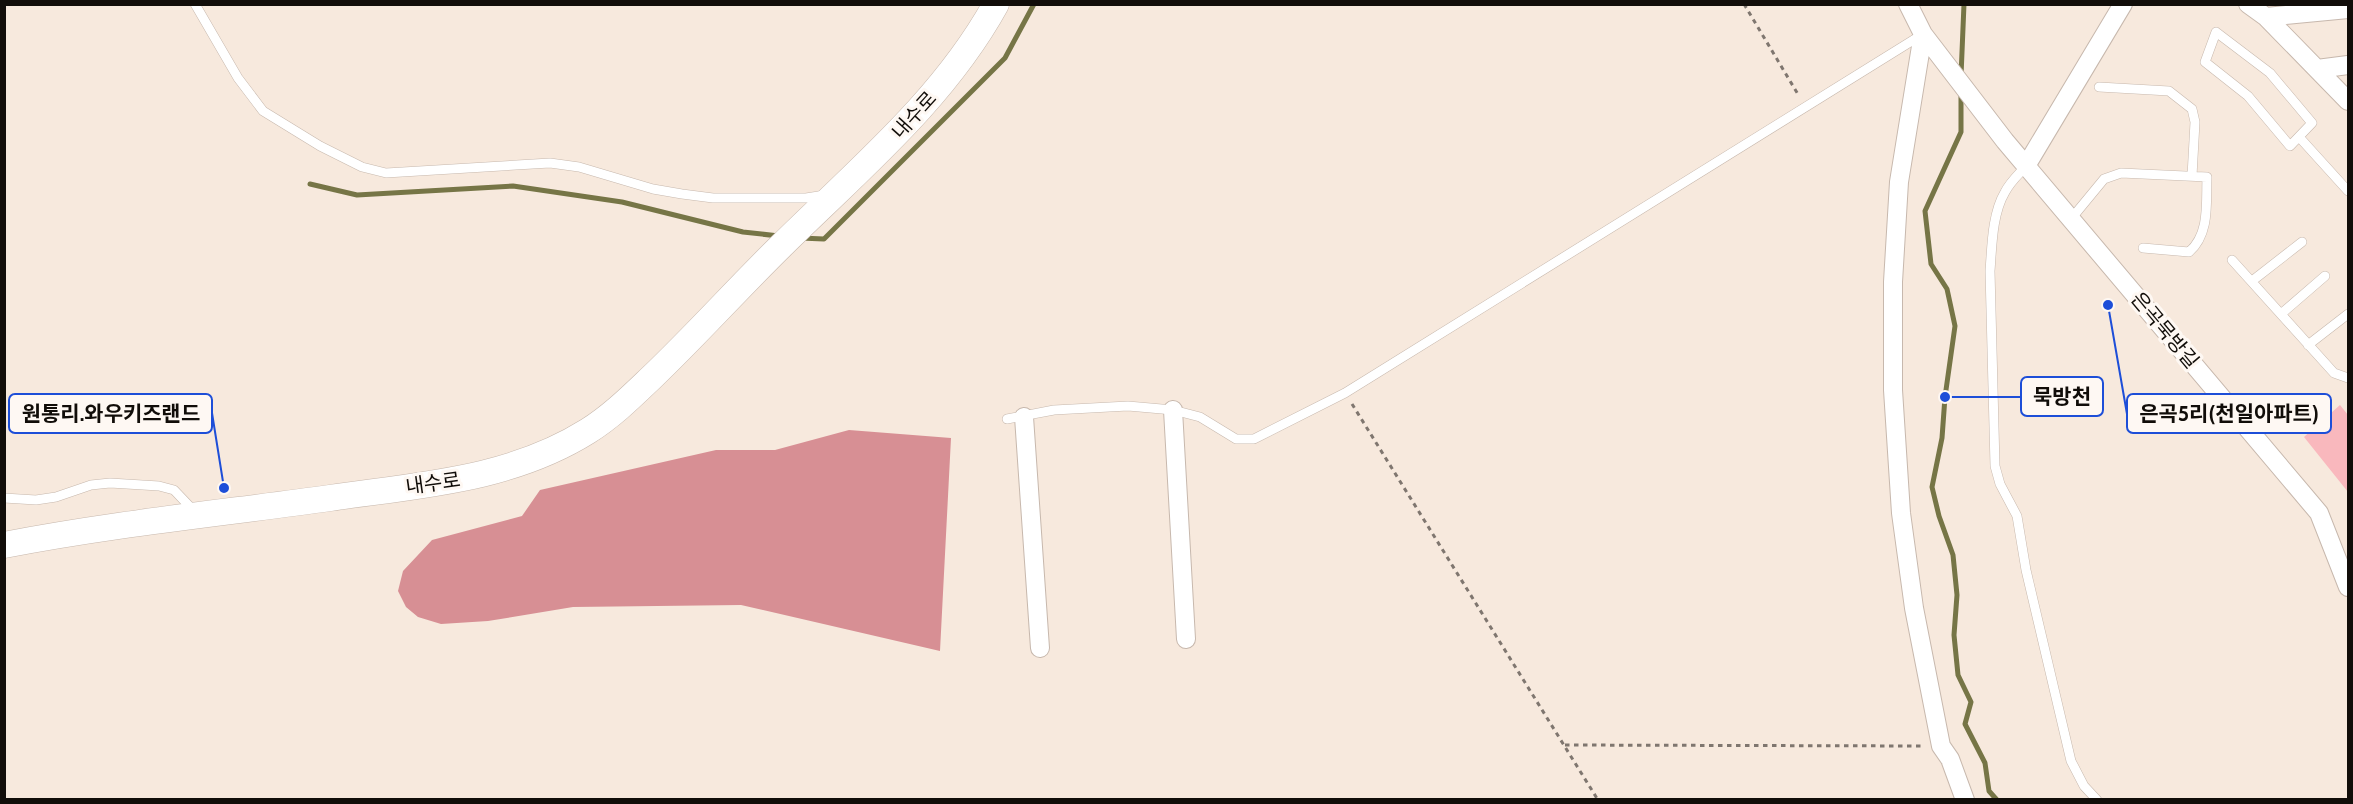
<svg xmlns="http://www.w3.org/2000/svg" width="2353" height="804" font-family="Cabin,'Noto Sans KR',sans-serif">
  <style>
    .green { fill: #f9b8bd }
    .forest { fill: #d78f94 }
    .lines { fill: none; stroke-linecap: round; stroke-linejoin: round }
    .stream { stroke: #767546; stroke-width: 5 }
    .lane-casing { stroke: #c7b8ad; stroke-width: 10 }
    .street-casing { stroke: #c7b8ad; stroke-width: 20 }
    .secondary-casing { stroke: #c7b8ad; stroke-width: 27 }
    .path { stroke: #7f766f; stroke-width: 3; stroke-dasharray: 4.5 4.5; stroke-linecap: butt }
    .lane { stroke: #fff; stroke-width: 9 }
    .street { stroke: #fff; stroke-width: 18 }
    .secondary { stroke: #fff; stroke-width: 26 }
    .labels { text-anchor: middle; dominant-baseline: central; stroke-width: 6; stroke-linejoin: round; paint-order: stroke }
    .street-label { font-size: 20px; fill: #110d09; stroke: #fef8f3 }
    .leader { fill: none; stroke: #1d4ed8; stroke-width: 2 }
    .callout-dot { fill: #1d4ed8; stroke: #fef8f3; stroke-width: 2 }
    .callout { fill: #fef8f3; stroke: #1d4ed8; stroke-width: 2 }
    .callout-label { font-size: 21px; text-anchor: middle; font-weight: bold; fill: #110d09 }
  </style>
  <rect width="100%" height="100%" fill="#f7e9dd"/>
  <path class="green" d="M2340 405 2348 415V492L2304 437Z"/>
  <path class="forest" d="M849 430 951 438 940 651 741 605 573 607 488 621 441 624 418 617 406 607 398 591 403 571 432 540 522 516 540 490 716 450H775Z"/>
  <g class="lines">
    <path class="stream" d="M1961 76 1964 4
      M1961 94V132L1925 211 1931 264 1947 289 1955 326 1945 397 1942 438 1932 487 1939 516 1953 555 1957 595 1954 635 1958 675 1971 702 1965 724 1985 763 1989 791 1997 800
      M310 184 357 195 513 186 622 202 743 232 779 236
      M800 238 824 239 1005 58 1034 4"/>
    <g class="lane-casing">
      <path id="lane" d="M195 4 238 78 263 111 320 146 362 167 386 173 550 163 579 167 653 189 682 194 713 198H806L825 195
        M2216 32 2270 73 2312 123 2290 146 2248 96 2205 62Z
        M2099 87 2169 91 2192 109 2195 122 2192 176
        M2300 138 2348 191
        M2026 166C2019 174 2010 182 2005 192 1992 214 1992 246 1990 271L1995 466 2000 484 2017 516 2026 570 2071 761 2084 786 2097 800
        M2071 219 2104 179 2121 173 2207 177C2206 203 2210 234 2189 252L2143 248
        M2232 260 2334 373 2348 378
        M2252 281 2302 242
        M2281 314 2325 276
        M2308 345 2348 314
        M1007 419 1054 410 1128 406 1173 410 1200 417 1236 439H1254L1345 393 1923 34
        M4 498 36 500 56 497 91 485 110 483 159 486 174 490 194 511"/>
    </g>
    <g class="street-casing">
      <path id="street" d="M1908 4 1923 34 2005 141 2319 513 2348 587
        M2248 4 2266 17 2348 101
        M2266 17 2348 9
        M1923 34 1899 182 1893 282V390L1901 513 1914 608 1941 746 1950 759 1965 800
        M2317 69 2348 65
        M2026 166 2123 4
        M1173 410 1186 639
        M1024 417 1040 648"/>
    </g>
    <g class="secondary-casing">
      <path id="secondary" d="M4 545C112 524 222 513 330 498 419 485 510 480 588 431 612 416 632 396 652 377 697 334 738 288 782 245 859 169 943 100 996 4"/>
    </g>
    <path class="path" d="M1744 4 1799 96
      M1352 404 1598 800
      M1565 745 1923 746"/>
    <use href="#lane" class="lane"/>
    <use href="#street" class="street"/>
    <use href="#secondary" class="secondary"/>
  </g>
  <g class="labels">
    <g class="street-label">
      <text transform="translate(914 115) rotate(-48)">내수로</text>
      <text transform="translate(2165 330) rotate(50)">은곡묵방길</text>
      <text transform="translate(433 483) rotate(-8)">내수로</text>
    </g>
  </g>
  <path class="leader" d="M1945 397L2021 397M224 488L212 413M2108 305L2127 414"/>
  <g class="callout-dot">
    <circle cx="1945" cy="397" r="6"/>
    <circle cx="224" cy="488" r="6"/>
    <circle cx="2108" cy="305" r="6"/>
  </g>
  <g class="callout">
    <rect x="2021" y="377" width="82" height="39" rx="6"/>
    <rect x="9" y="394" width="203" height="39" rx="6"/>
    <rect x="2127" y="394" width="204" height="39" rx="6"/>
  </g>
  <g class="callout-label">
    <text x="2062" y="404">묵방천</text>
    <text x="111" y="421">원통리.와우키즈랜드</text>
    <text x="2229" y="421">은곡5리(천일아파트)</text>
  </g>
  <rect width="2353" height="804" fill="none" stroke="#110d09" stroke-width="12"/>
</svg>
